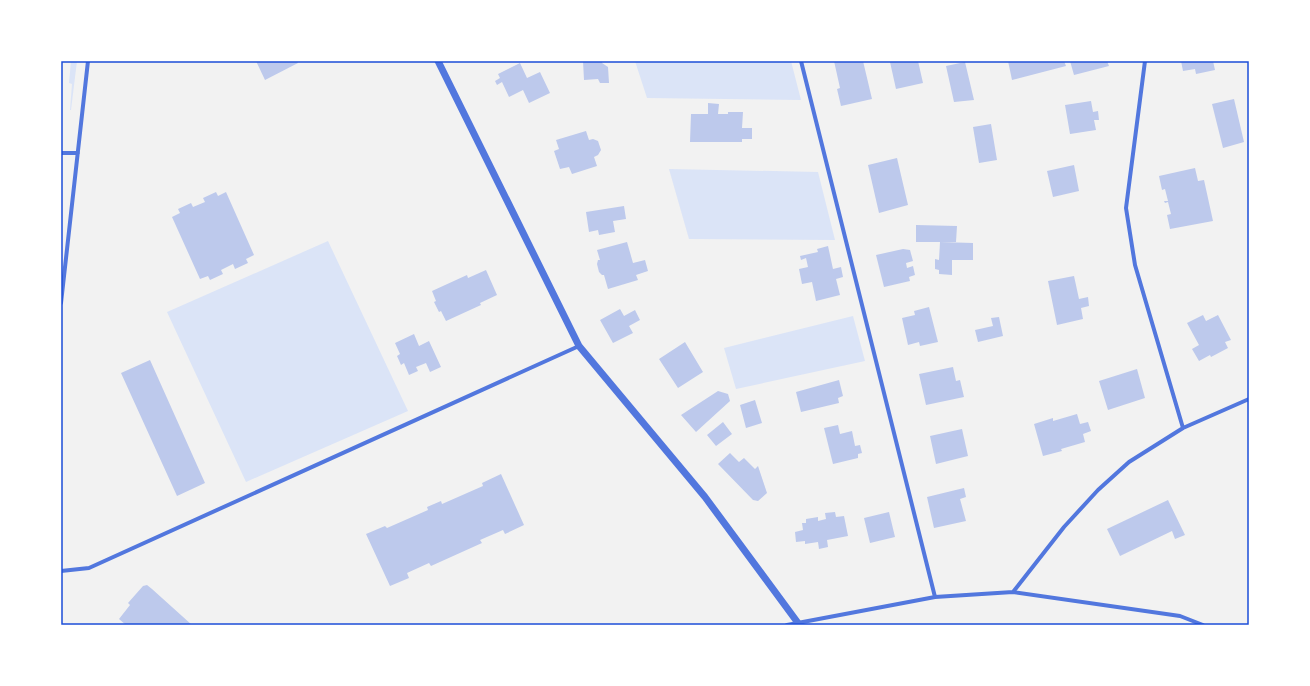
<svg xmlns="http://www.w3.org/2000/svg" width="1310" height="686" font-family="Rubik,sans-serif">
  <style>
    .green { fill: #dbe4f7 }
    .building { fill: #bdc9ec }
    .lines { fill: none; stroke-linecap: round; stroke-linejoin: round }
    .service { stroke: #5277de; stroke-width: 3 }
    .minor { stroke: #5277de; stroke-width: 4 }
    .tertiary { stroke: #5277de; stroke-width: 7 }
    .neatline { fill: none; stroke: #1d4ed8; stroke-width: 1.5 }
  </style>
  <rect width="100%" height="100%" fill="#f2f2f2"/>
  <path class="green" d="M71 61H77L71 110H70L72 84 69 83Z
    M635 61H791L801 100 647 98Z
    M669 169 818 172 835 240 689 239Z
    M328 241 408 411 246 482 167 312Z
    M853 316 865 361 736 389 724 348Z"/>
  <path class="building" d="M256 61H297L298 63 265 80Z
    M583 61H602V63L608 67 609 83H600L598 79 584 80Z
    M834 61H863L872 99 841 106 837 89 840 88Z
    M894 61H918L923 83 896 89 890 62Z
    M1008 61H1064L1066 66 1012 80Z
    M1070 61H1107L1109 66 1074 75Z
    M1181 61H1213L1215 70 1196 74 1195 69 1183 71Z
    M965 62 974 100 954 102 946 66Z
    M520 63 527 78 540 72 550 93 529 103 523 90 509 97 502 82 497 85 495 81 500 78 498 74Z
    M1234 99 1244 142 1223 148 1212 104Z
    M1091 101 1093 112 1098 111 1099 120H1094L1096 130 1070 134 1065 105Z
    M708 103 719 104 718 114H728V112H743L742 128H752V139H742V142H690L691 114H708Z
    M991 124 997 160 979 163 973 127Z
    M586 131 589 140 593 139 598 141 601 150 598 155 594 157 597 166 572 174 569 167 560 169 554 151 559 149 556 140Z
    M897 158 908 205 879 213 868 165Z
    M1074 165 1079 191 1053 197 1047 171Z
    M1195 168 1198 181 1204 180 1213 221 1170 229 1167 215 1171 214 1168 202 1165 203 1164 201H1168L1165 189 1162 190 1159 176Z
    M216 192 218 196 226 192 254 255 246 259 248 263 235 269 233 264 221 270 223 274 210 280 208 276 200 279 172 217 180 213 178 209 191 203 193 207 205 202 203 198Z
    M624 206 626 219 613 221 615 232 599 235 598 230 589 232 586 212Z
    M916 225 957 226 956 242H916Z
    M627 242 633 263 645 260 648 271 636 275 638 280 608 289 604 275H602L599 272 597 264 598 260H600L597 250Z
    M940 242 973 243V260H952V275L939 274V270L935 269V259L939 260Z
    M828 246 833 269 841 267 843 277 836 279 840 295 816 301 812 282 802 284 799 269 808 267 806 258 801 260 800 256 818 252 817 249Z
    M903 249 910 250 913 261 906 263 907 268 913 266 915 275 909 277 910 281 884 287 876 255Z
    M486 270 497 295 480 303 481 305 446 321 441 311 439 312 434 302 436 301 432 291 467 275 468 278Z
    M1074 276 1079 299 1088 297 1089 306 1081 308 1083 319 1057 325 1048 281Z
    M929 307 938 342 920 346 919 342 908 345 902 318 915 315 914 311Z
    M620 309 624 316 635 310 640 320 629 326 633 333 613 343 600 320Z
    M1203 315 1206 321 1218 315 1231 340 1225 342 1228 348 1211 357 1210 355 1199 361 1192 349 1199 345 1187 323Z
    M999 317 1003 336 978 342 975 330 993 326 991 318Z
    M414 334 419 346 429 341 441 367 430 372 426 363 416 367 418 371 409 375 404 363 401 365 397 356 400 354 395 343Z
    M685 342 703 372 678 388 659 359Z
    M150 360 205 483 177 496 121 373Z
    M953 367 956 381 960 380 964 397 926 405 919 374Z
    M1137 369 1145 398 1108 410 1099 381Z
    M839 380 843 396 838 398 839 403 801 412 796 392Z
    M718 391 728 394 730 401 696 432 681 415Z
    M755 400 762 423 746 428 740 405Z
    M1077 414 1080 424 1088 422 1091 431 1083 434 1085 442 1061 449 1062 451 1043 456 1034 424 1053 418V421Z
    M723 422 732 434 716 446 707 435Z
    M838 425 840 434 852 431 855 446 860 445 862 453 858 454V458L833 464 824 428Z
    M962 429 968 456 936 464 930 436Z
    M730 453 739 462 744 458 755 469 758 466 767 493 758 501 753 500 718 464Z
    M501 474 524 525 505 534 503 530 480 540 482 543 431 566 429 563 407 573 409 578 390 586 366 534 385 526 387 528 428 510 427 507 441 501 442 504 483 486 482 483Z
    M964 488 966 497 960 499 966 521 934 528 927 497Z
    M1168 500 1185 535 1175 539 1172 531 1120 556 1107 529Z
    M835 512 836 517 844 516 848 536 827 540 828 547 819 549 818 542 805 544V541L796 542 795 532 803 530 802 523H806V519L818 517V521L826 519 825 513Z
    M889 512 895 537 870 543 864 518Z
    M147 585 152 589 192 625H126L119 619 130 605 128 603 143 586Z"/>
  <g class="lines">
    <path class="service" d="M61 62V61"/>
    <path class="minor" d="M801 61 935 597
      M1145 61 1126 208 1135 265 1183 428
      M61 153H78
      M61 303 88 61
      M61 571 89 568 579 346
      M1013 592 1064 527 1098 490 1129 462 1183 428 1249 399
      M787 625 935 597 1013 592 1180 616 1203 625"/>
    <path class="tertiary" d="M438 61 579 346 705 497 798 623V625"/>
  </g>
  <rect width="1310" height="686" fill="none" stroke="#ffffff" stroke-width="124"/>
  <rect x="62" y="62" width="1186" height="562" class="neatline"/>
</svg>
